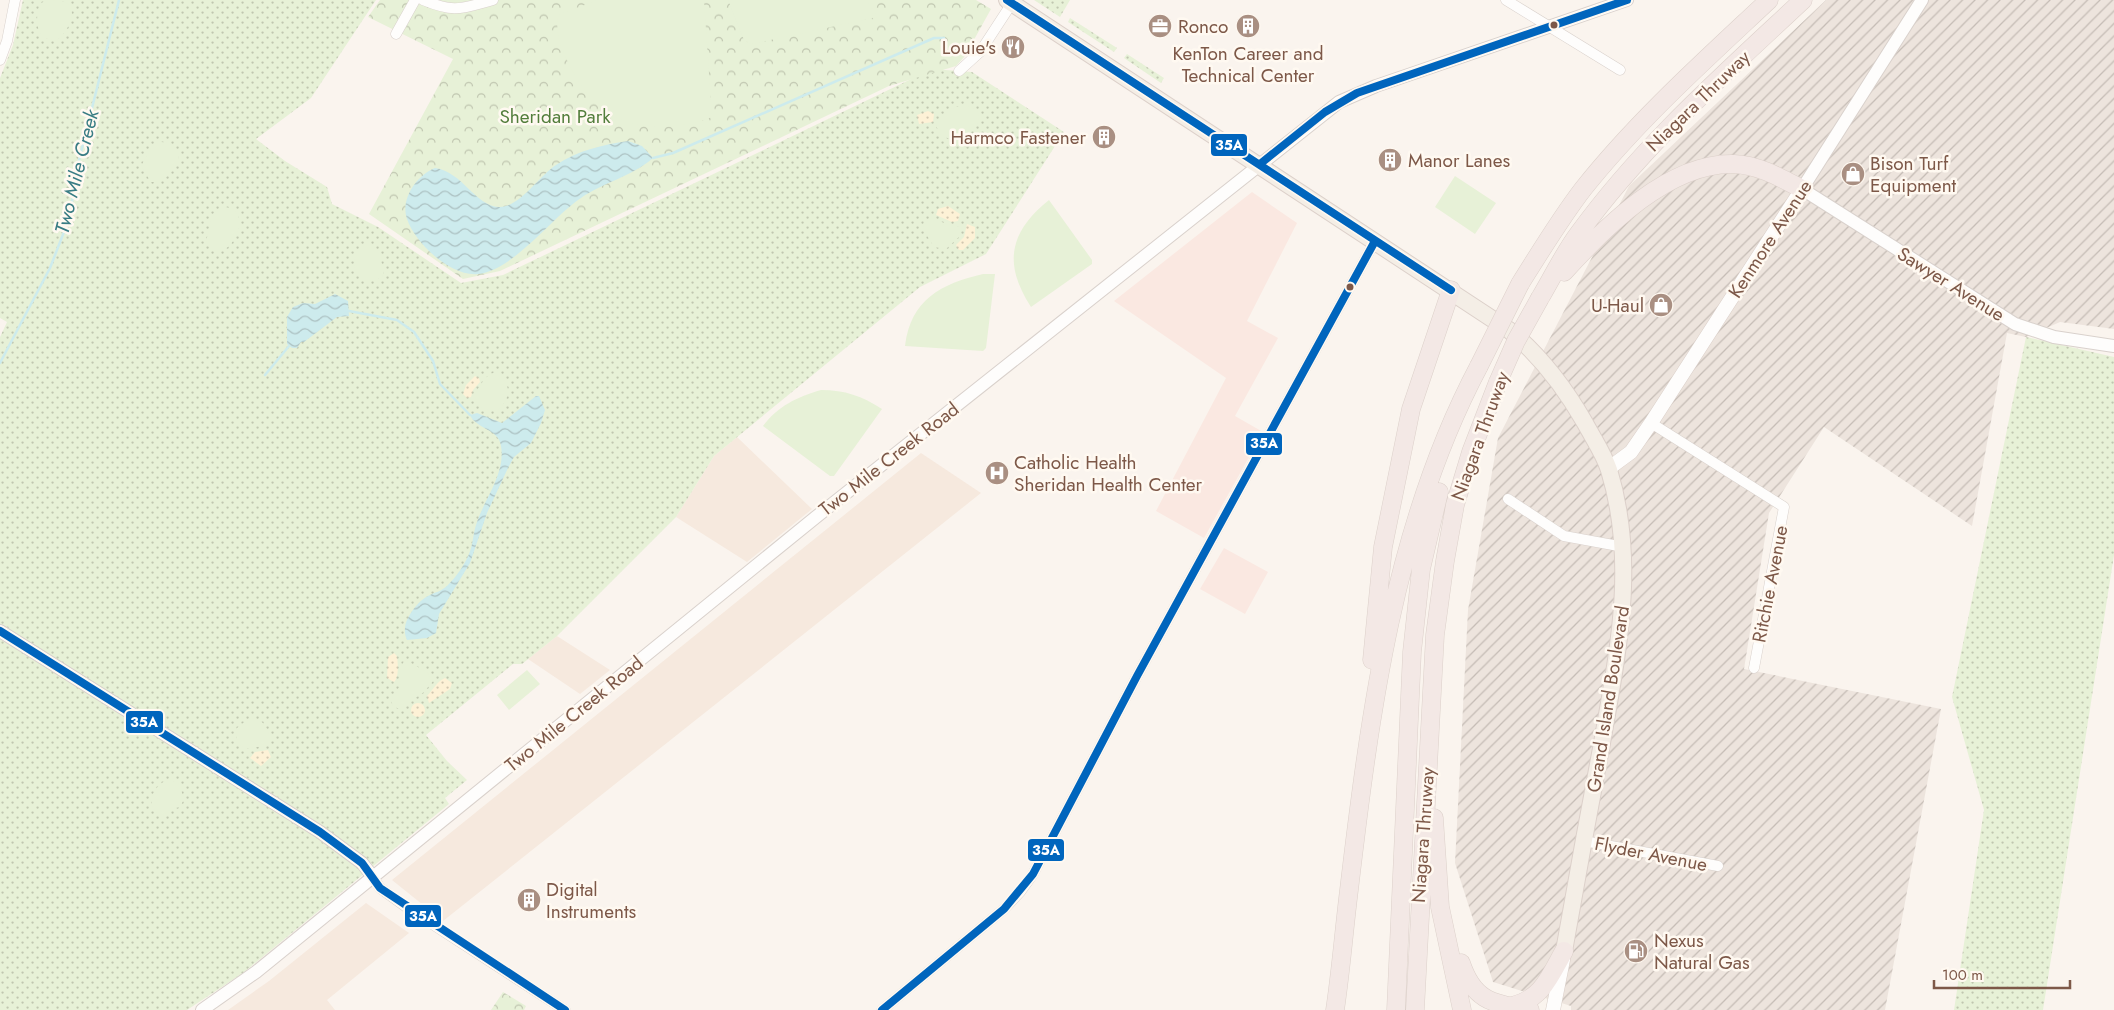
<svg xmlns="http://www.w3.org/2000/svg" width="2114" height="1010" font-family="Jost,sans-serif">
  <style>
    .residential { fill: #f6e9de }
    .commercial { fill: #fae8e1 }
    .industrial { fill: url(#industrial-furrows) }
    .grass { fill: url(#grass-dots) }
    .sand { fill: url(#sand-dots) }
    .park { fill: url(#park-crowns) }
    .pitch { fill: #e7f1d7 }
    .water { fill: url(#water-waves) }
    .lines { fill: none; stroke-linecap: round; stroke-linejoin: round }
    .stream { stroke: #cdebed; stroke-width: 2.5 }
    .minor-casing { stroke: #d9d1cc; stroke-width: 11 }
    .tertiary-casing { stroke: #d9d1cc; stroke-width: 14 }
    .secondary-casing { stroke: #dacfc9; stroke-width: 15 }
    .primary-casing { stroke: #dcd0ca; stroke-width: 18 }
    .motorway-casing { stroke: #dcd0ca; stroke-width: 19 }
    .minor { stroke: #fefdfc; stroke-width: 10 }
    .tertiary { stroke: #fefdfc; stroke-width: 12 }
    .secondary { stroke: #fefdfc; stroke-width: 14 }
    .primary { stroke: #f4eee6; stroke-width: 16 }
    .motorway { stroke: #f3e8e5; stroke-width: 18 }
    .motorway-bridge-casing { stroke: #dcd0ca; stroke-width: 19; stroke-linecap: butt }
    .motorway-bridge { stroke: #f3e8e5; stroke-width: 18 }
    .bus-1-casing { stroke: #fff9f1; stroke-width: 11 }
    .bus-1 { stroke: #0065bd; stroke-width: 8 }
    .bus-dot { fill: #7d5848; stroke: #fff9f1; stroke-width: 2 }
    .labels { text-anchor: middle; dominant-baseline: central; stroke-width: 5; stroke-linejoin: round; paint-order: stroke }
    .poi-label { font-size: 19px; fill: #7d5848; stroke: #fff9f1; text-anchor: start }
    .street-label { font-size: 19px; fill: #7d5848; stroke: #fff9f1 }
    .park-label { font-size: 19px; fill: #537e3c; stroke: #fff9f1 }
    .water-label { font-size: 20px; font-style: italic; fill: #397c84; stroke: #fff9f1 }
    .line-badge { stroke: #fff9f1; stroke-width: 2 }
    .badge-label { font-size: 14px; text-anchor: middle; font-weight: bold; fill: #fff }
  </style>
  <defs>
    <pattern id="industrial-furrows" width="10" height="10" patternUnits="userSpaceOnUse" patternTransform="scale(1.25)"><rect width="10" height="10" fill="#ede4dd"/><path d="M-1 1l2-2M0 10L10 0M9 11l2-2" fill="none" stroke="#c5bcb5"/></pattern>
    <pattern id="grass-dots" width="8" height="8" patternUnits="userSpaceOnUse" patternTransform="scale(1.25)"><rect width="8" height="8" fill="#e7f1d7"/><path d="M2 2h.1M6 6h.1" fill="none" stroke="#c0c6b0" stroke-width="1.8" stroke-linecap="round"/></pattern>
    <pattern id="sand-dots" width="8" height="8" patternUnits="userSpaceOnUse" patternTransform="scale(1.25)"><rect width="8" height="8" fill="#fdf1d6"/><path d="M2 2h.1M6 6h.1" fill="none" stroke="#d2c6b0" stroke-width="1.8" stroke-linecap="round"/></pattern>
    <pattern id="park-crowns" width="20" height="18" patternUnits="userSpaceOnUse" patternTransform="scale(1.25)"><rect width="20" height="18" fill="#e7f1d7"/><path d="M2 6a3 3 0 1 1 6 0M12 15a3 3 0 1 1 6 0" fill="none" stroke="#c0c6b0"/></pattern>
    <pattern id="water-waves" width="16" height="10" patternUnits="userSpaceOnUse" patternTransform="scale(1.25)"><rect width="16" height="10" fill="#cdebed"/><path d="M0 5q4-4 8 0t8 0" fill="none" stroke="#acc1c2"/></pattern>
  </defs>
  <rect width="100%" height="100%" fill="#faf4ee"/>
  <path class="residential" d="M737 437 812 509 747 562 676 517 714 456Z
    M921 453 981 493 443 921 392 880Z
    M557 636 610 670 580 694 528 659Z
    M366 903 409 933 327 1000 335 1010H228L269 981Z"/>
  <path class="commercial" d="M1252 192 1297 223 1247 321 1278 338 1235 416 1263 432 1204 538 1156 511 1226 378 1114 301Z
    M1224 548 1268 572 1245 614 1200 589Z"/>
  <path class="industrial" d="M1826 0H2114V329L2060 322 2026 337 2007 333 1972 526 1824 427 1769 513 1744 669 1941 709 1885 1010H1571V1006L1493 982 1455 863 1468 610 1498 438 1629 186Z"/>
  <path class="grass" d="M23 0H376L311 98 256 139 285 161 327 187 332 204 378 227 461 283 503 275 932 69 972 72 1064 132 986 254 920 287 714 456 676 517 557 636 522 664H513L426 735 447 761 467 780 445 798 449 804 243 973 187 1010H0V337L7 322 0 318V78L13 45Z
    M1034 0H1070L1060 17Z
    M1070 18 1117 48 1114 52 1068 22Z
    M1127 54 1164 78 1161 83 1124 58Z
    M2026 337 2114 357V555L2043 1010H1954L1984 810 1952 697Z"/>
  <path class="sand" d="M928 111 934 114 933 122 919 124 917 115Z
    M948 206 960 214 958 221 952 222 936 215 938 209Z
    M967 224 975 227V238L963 250H959L956 245 964 237Z
    M475 376 479 378 480 382 473 390 471 397 467 398 463 394 466 385Z
    M394 653 397 656C398 664 399 677 394 682L387 678 388 657Z
    M445 678 452 683 450 689 429 703 427 696C433 690 437 681 445 678Z
    M411 710a7 7 0 1 1 14 0a7 7 0 1 1-14 0Z
    M268 750 271 757 261 766 250 758 255 752Z"/>
  <path class="park" d="M380 0H976L991 9 965 56 956 66 889 86 500 271 463 279 369 214 453 59 368 17Z
    M503 992 526 1006 524 1010H491Z"/>
  <path class="pitch" d="M46 0C51 0 58 0 62 1 82 8 67 33 57 40 36 42 34 19 40 4Z
    M598 0H704L712 117C677 131 625 132 596 104 585 93 577 80 570 66 561 49 555 34 558 15Z
    M728 0H867L877 17 751 44 744 40Z
    M965 105C998 112 966 148 941 136L936 126C940 113 952 107 965 105Z
    M159 142C169 141 178 148 179 158 174 170 165 183 151 182L141 166 151 148Z
    M1455 176 1496 203 1475 234 1435 207Z
    M1049 200 1092 260V264L1031 307C1003 264 1009 232 1049 200Z
    M225 207C260 212 223 271 208 245 205 240 208 235 209 230 210 218 212 210 225 207Z
    M934 218 946 224 962 227 960 236 946 249 934 247 923 229 924 220Z
    M364 246H370L378 250 384 272 382 277 374 281 366 280 355 269 354 258Z
    M983 274H995L986 348 983 351 905 346C911 299 941 284 983 274Z
    M496 371 503 375 509 392C502 411 495 417 477 404L474 395 485 378Z
    M821 390C845 390 862 396 882 409L834 476H830L763 426C778 406 797 397 821 390Z
    M405 660 427 672 433 681 424 692 399 709 393 706 391 701 401 684V666Z
    M527 670 540 684 509 710 497 695Z
    M248 719C263 717 266 727 271 738L269 745 246 749 236 743 237 728Z
    M169 779 179 784 184 799 180 807 171 809 164 815H159C144 803 154 785 169 779Z"/>
  <path class="water" d="M628 141 642 146 653 158C631 177 604 182 581 198 551 218 514 270 478 274 451 277 415 243 407 219 400 199 417 175 435 168 463 172 475 206 499 207 519 208 540 175 556 165 579 150 602 145 628 141Z
    M335 294 348 301 349 316 337 317 304 342H301L297 348H292L287 344V317L293 307 303 303 315 304Z
    M536 396H539L545 410 541 423 531 443 514 457 508 468 487 513 470 563 439 614 436 633 427 638 407 640C404 634 404 625 408 618 412 610 420 600 428 596 435 592 441 592 448 585 456 577 464 566 469 554 473 545 473 534 476 525 484 499 506 474 501 446 499 429 476 429 470 415L477 413 502 423Z"/>
  <g class="lines">
    <path class="stream" d="M653 158 673 153 934 38H944
      M349 311 397 320 414 332 433 361 440 384 470 415
      M0 363 50 268 69 219 79 160 119 0
      M265 375 289 346"/>
    <g class="minor-casing">
      <path id="minor" d="M423 0C455 13 460 9 493 0
        M1506 0 1620 70
        M396 34 415 0
        M0 60 7 41 15 0
        M959 71 980 52 1012 3
        M1651 423 1784 507 1754 668
        M1508 499 1564 536 1624 547
        M1584 841 1718 866
        M373 877 380 888 409 909 565 1010
        M882 1010 1004 909 1020 892 1033 874 1137 676 1375 241"/>
    </g>
    <g class="tertiary-casing">
      <path id="tertiary" d="M1922 0 1802 189 2015 324 2054 337 2114 346
        M0 631 320 832 362 863 373 877
        M202 1010 256 972 816 517 1339 102 1376 86 1627 0"/>
    </g>
    <g class="secondary-casing">
      <path id="secondary" d="M1608 469 1631 452 1651 423 1802 189
        M1553 1010 1563 960"/>
    </g>
    <g class="primary-casing">
      <path id="primary" d="M1007 0 1509 330C1541 356 1565 388 1585 423 1593 438 1604 454 1609 470 1637 562 1618 651 1602 743 1589 812 1576 882 1564 951"/>
    </g>
    <g class="motorway-casing">
      <path id="motorway" d="M1564 272C1605 227 1669 162 1734 164 1759 165 1781 178 1802 189
        M1520 284C1540 252 1560 219 1583 189 1638 120 1704 61 1769 0
        M1540 298C1553 276 1564 253 1579 233 1643 145 1724 74 1803 0
        M1372 660 1383 547 1411 409 1451 290
        M1434 818 1440 907 1462 1010
        M1461 963C1474 1002 1493 1003 1530 1010
        M1512 1006C1542 999 1550 976 1564 951
        M1335 1010C1341 970 1344 930 1349 890 1370 712 1394 526 1479 366
        M1396 1010 1412 652 1421 569 1439 492
        M1415 1010 1435 635 1445 561 1455 505 1471 452 1498 382"/>
    </g>
    <use href="#minor" class="minor"/>
    <use href="#tertiary" class="tertiary"/>
    <use href="#secondary" class="secondary"/>
    <use href="#primary" class="primary"/>
    <use href="#motorway" class="motorway"/>
    <g class="motorway-bridge-casing">
      <path id="motorway-bridge" d="M1479 366 1520 284
        M1498 382 1516 341 1540 298"/>
    </g>
    <use href="#motorway-bridge" class="motorway-bridge"/>
    <g class="bus-1-casing">
      <path id="bus-1" d="M1007 0 1451 290
        M1260 164 1325 112 1357 93 1627 0
        M0 631 320 832 362 863 380 888 565 1010
        M882 1010 1004 909 1033 874 1137 676 1375 241"/>
    </g>
    <use href="#bus-1" class="bus-1"/>
  </g>
  <defs>
    <g id="office-disc" transform="scale(1.25)"><circle r="9.5" fill="#a98f82" stroke="#fff9f1"/><path d="M-6-3h4V-5.5h4V-3h4V5H-6ZM-1-4.5V-3h2v-1.5ZM-6 0V1H6V0Z" fill="#fff"/></g>
    <g id="building-disc" transform="scale(1.25)"><circle r="9.5" fill="#a98f82" stroke="#fff9f1"/><path d="M-4-6H4V6H1V3H-1V6H-4ZM-2.5-4.3h1.7v1.8h-1.7ZM.8-4.3h1.7v1.8H.8ZM-2.5-1h1.7V.8h-1.7ZM.8-1h1.7V.8H.8Z" fill="#fff"/></g>
    <g id="restaurant-disc" transform="scale(1.25)"><circle r="9.5" fill="#a98f82" stroke="#fff9f1"/><path d="M-5-6h1v4h1v-4h1v4h1v-4h1v5L-1.5 .5V6h-2V.5L-5-1ZM5-6V6H3V1.5H1.5Q1.5-4 5-6Z" fill="#fff"/></g>
    <g id="shop-disc" transform="scale(1.25)"><circle r="9.5" fill="#a98f82" stroke="#fff9f1"/><path d="M-5-2.5h2.3a2.7 3.5 0 0 1 5.4 0H5L5.5 6h-11ZM-1.5-2.5h3a1.5 2.3 0 0 0-3 0Z" fill="#fff"/></g>
    <g id="hospital-disc" transform="scale(1.25)"><circle r="9.5" fill="#a98f82" stroke="#fff9f1"/><path d="M-5-5h3v3.5h4V-5h3V5h-3V1.5h-4V5h-3Z" fill="#fff"/></g>
    <g id="fuel-disc" transform="scale(1.25)"><circle r="9.5" fill="#a98f82" stroke="#fff9f1"/><path d="M-5.5-6h7V0h2V4h1.3V-2.5L3-4.5l.8-.8L6-3V5H2.5V1h-1V6h-7ZM-4.2-4.7v3.2H.2V-4.7Z" fill="#fff"/></g>
  </defs>
  <g fill-rule="evenodd">
    <use href="#office-disc" x="1160" y="26"/>
    <use href="#building-disc" x="1248" y="26"/>
    <use href="#restaurant-disc" x="1013" y="47"/>
    <use href="#building-disc" x="1104" y="137"/>
    <use href="#building-disc" x="1390" y="160"/>
    <use href="#shop-disc" x="1853" y="174"/>
    <use href="#shop-disc" x="1661" y="305"/>
    <use href="#hospital-disc" x="997" y="473"/>
    <use href="#building-disc" x="529" y="900"/>
    <use href="#fuel-disc" x="1636" y="951"/>
  </g>
  <g class="bus-dot">
    <circle cx="1554" cy="25" r="4.5"/>
    <circle cx="1350" cy="287" r="4.5"/>
  </g>
  <g class="labels">
    <g class="poi-label">
      <text x="1178" y="26">Ronco</text>
      <text x="996" y="47" text-anchor="end">Louie's</text>
      <text x="1248" y="53" text-anchor="middle">KenTon Career and<tspan x="1248" dy="22">Technical Center</tspan></text>
      <text x="1086" y="137" text-anchor="end">Harmco Fastener</text>
      <text x="1408" y="160">Manor Lanes</text>
      <text x="1870" y="163">Bison Turf<tspan x="1870" dy="22">Equipment</tspan></text>
      <text x="1644" y="305" text-anchor="end">U-Haul</text>
      <text x="1014" y="462">Catholic Health<tspan x="1014" dy="22">Sheridan Health Center</tspan></text>
      <text x="546" y="889">Digital<tspan x="546" dy="22">Instruments</tspan></text>
      <text x="1654" y="940">Nexus<tspan x="1654" dy="22">Natural Gas</tspan></text>
    </g>
    <g class="street-label">
      <text transform="translate(1698 101) rotate(-44)">Niagara Thruway</text>
      <text transform="translate(1770 239) rotate(-57)">Kenmore Avenue</text>
      <text transform="translate(1951 284) rotate(32)">Sawyer Avenue</text>
      <text transform="translate(1480 436) rotate(-70)">Niagara Thruway</text>
      <text transform="translate(889 459) rotate(-38)">Two Mile Creek Road</text>
      <text transform="translate(1770 584) rotate(-79)">Ritchie Avenue</text>
      <text transform="translate(1608 699) rotate(-81)">Grand Island Boulevard</text>
      <text transform="translate(574 714) rotate(-39)">Two Mile Creek Road</text>
      <text transform="translate(1423 835) rotate(-86)">Niagara Thruway</text>
      <text transform="translate(1651 854) rotate(11)">Flyder Avenue</text>
    </g>
    <g class="park-label">
      <text x="555" y="116">Sheridan Park</text>
    </g>
    <g class="water-label">
      <text transform="translate(77 172) rotate(-76)">Two Mile Creek</text>
    </g>
  </g>
  <g class="line-badge">
    <rect x="1210" y="133" width="38" height="24" rx="5" fill="#0065bd"/>
    <rect x="1245" y="432" width="38" height="24" rx="5" fill="#0065bd"/>
    <rect x="125" y="710" width="39" height="24" rx="5" fill="#0065bd"/>
    <rect x="1027" y="838" width="38" height="24" rx="5" fill="#0065bd"/>
    <rect x="404" y="904" width="38" height="24" rx="5" fill="#0065bd"/>
  </g>
  <g class="badge-label">
    <text x="1229" y="150">35A</text>
    <text x="1264" y="448">35A</text>
    <text x="144" y="727">35A</text>
    <text x="1046" y="855">35A</text>
    <text x="423" y="921">35A</text>
  </g>
  <path d="M1934 980v8h136v-8" fill="none" stroke="#7d5848" stroke-width="2.5"/>
  <text x="1942" y="980" font-size="15" fill="#7d5848" stroke="#fff9f1" stroke-width="4" paint-order="stroke">100 m</text>
</svg>
